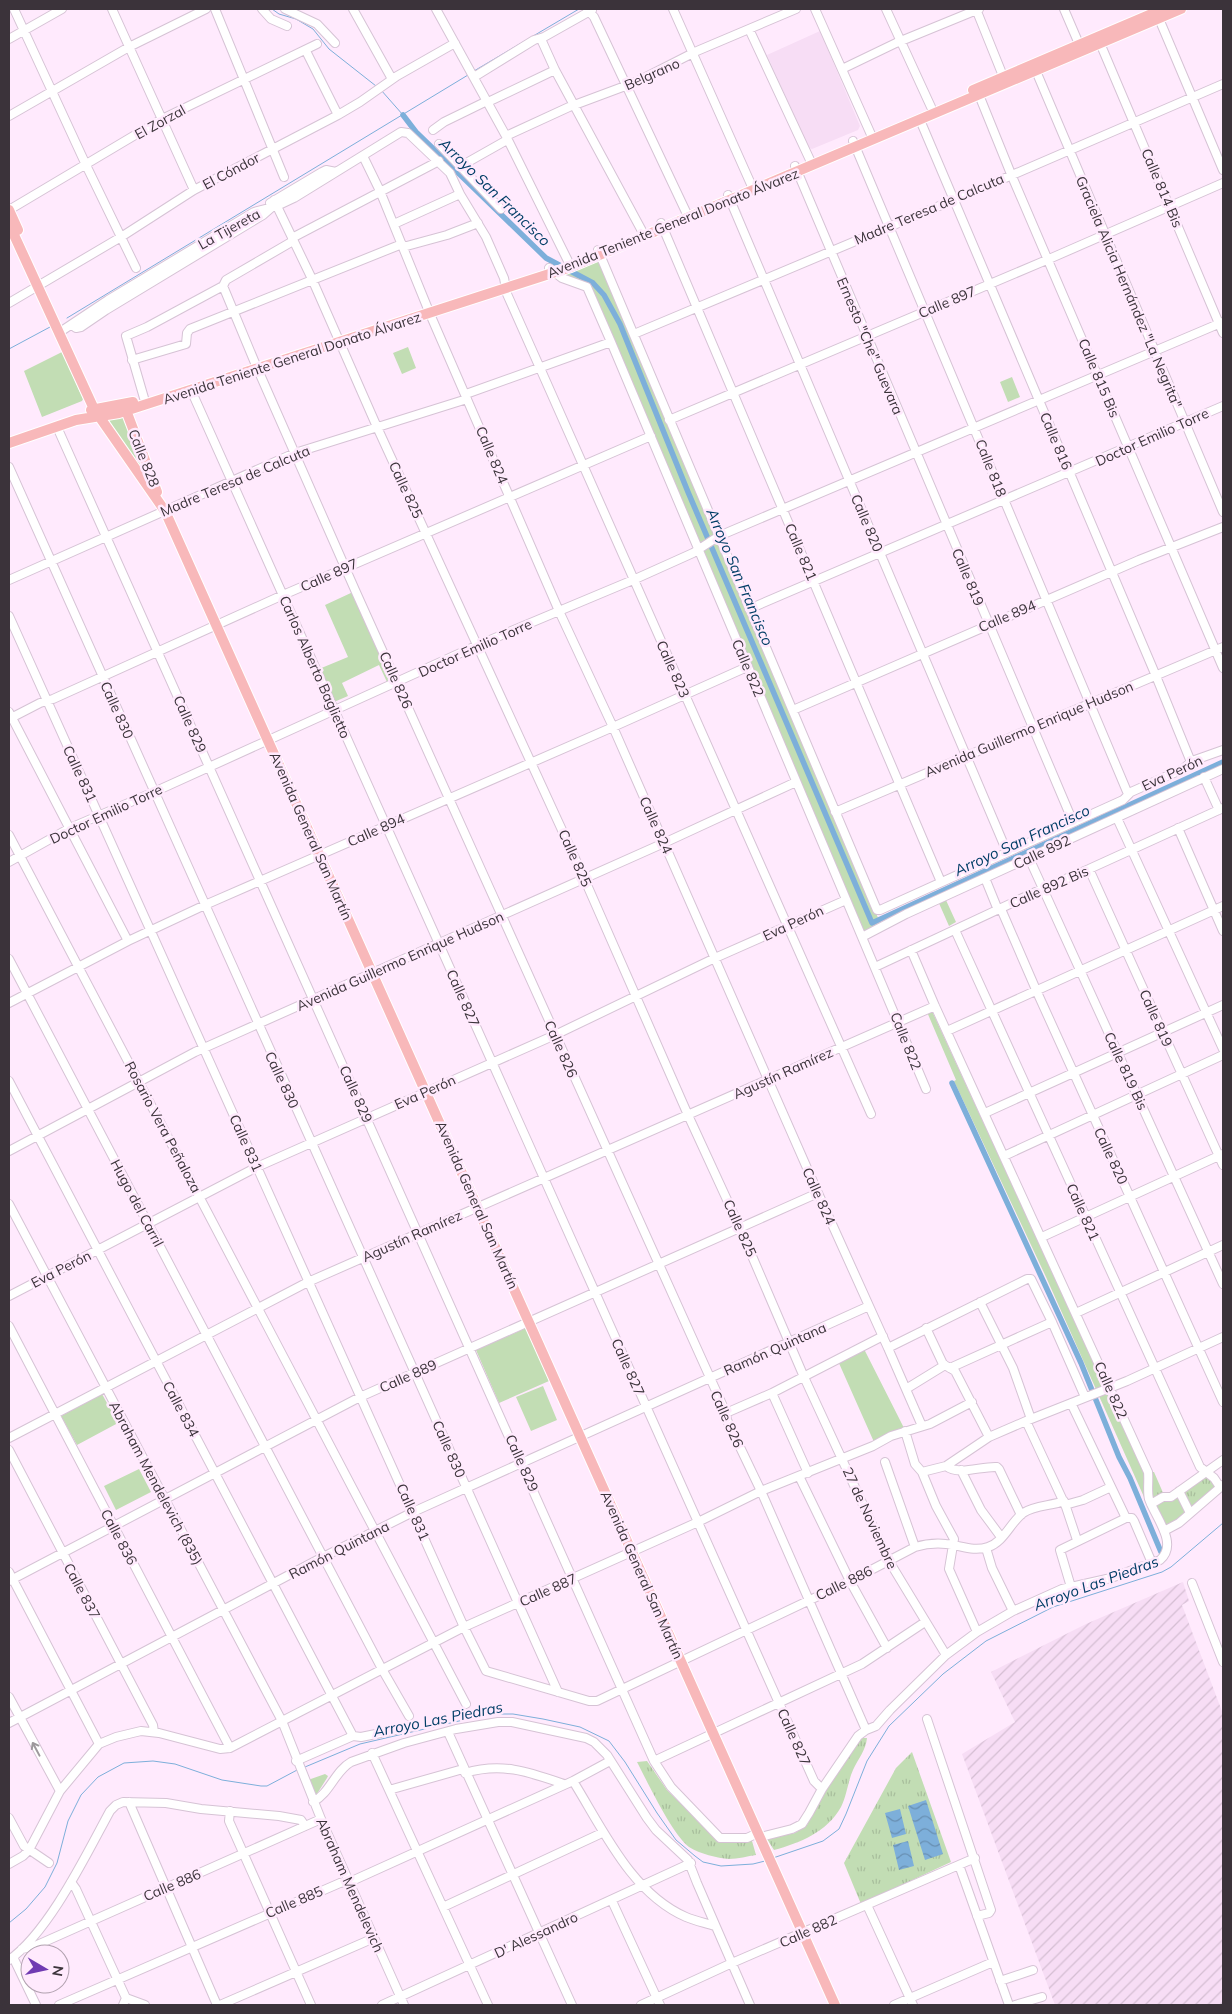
<svg xmlns="http://www.w3.org/2000/svg" width="1232" height="2014" font-family="Mulish,sans-serif">
  <style>
    .built { fill: #f7ddf5 }
    .industrial { fill: url(#industrial-furrows) }
    .grass { fill: url(#grass-tufts) }
    .green { fill: #c2ddb4 }
    .water { fill: url(#water-waves) }
    .lines { fill: none; stroke-linecap: round; stroke-linejoin: round }
    .stream { stroke: #7dafda; stroke-width: 1 }
    .canal { stroke: #7dafda; stroke-width: 5.5 }
    .minor-casing { stroke: #d6c3d5; stroke-width: 10 }
    .major-casing { stroke: #fff; stroke-width: 12 }
    .minor { stroke: #fff; stroke-width: 8 }
    .major { stroke: #f8b8ba; stroke-width: 10 }
    .oneway { stroke: #9d999c }
    .labels { text-anchor: middle; dominant-baseline: central; stroke-width: 5; stroke-linejoin: round; paint-order: stroke }
    .street-label { font-size: 14px; fill: #3b333a; stroke: #ffeafd }
    .water-label { font-size: 15px; font-style: italic; fill: #003d66; stroke: #ffeafd }
  </style>
  <defs>
    <pattern id="industrial-furrows" width="10" height="10" patternUnits="userSpaceOnUse" patternTransform="scale(1.25)"><rect width="10" height="10" fill="#f7ddf5"/><path d="M-1 1l2-2M0 10L10 0M9 11l2-2" fill="none" stroke="#d5bed3"/></pattern>
    <pattern id="grass-tufts" width="24" height="20" patternUnits="userSpaceOnUse" patternTransform="scale(1.25)"><rect width="24" height="20" fill="#c2ddb4"/><path d="M3 7l-1-3M5 7V3M7 7l1-3M15 17l-1-3M17 17v-4M19 17l1-3" fill="none" stroke="#a8be9c"/></pattern>
    <pattern id="water-waves" width="16" height="10" patternUnits="userSpaceOnUse" patternTransform="scale(1.25)"><rect width="16" height="10" fill="#7dafda"/><path d="M0 5q4-4 8 0t8 0" fill="none" stroke="#688fb2"/></pattern>
  </defs>
  <rect width="100%" height="100%" fill="#ffeafd"/>
  <path class="built" d="M820 31 860 126 858 130 812 149 809 148 767 55Z"/>
  <path class="industrial" d="M1183 1582 1189 1601 1182 1605 1223 1714V2005H1055L962 1754 1015 1722 991 1672 1086 1624Z"/>
  <path class="grass" d="M1151 1472H1154L1164 1495 1153 1500 1151 1488Z
    M1204 1474 1218 1486 1190 1510 1182 1492Z
    M862 1738H867C866 1750 858 1759 853 1770 848 1781 847 1795 841 1807 827 1832 800 1843 774 1850L767 1839 795 1833 807 1825 823 1794 858 1739Z
    M912 1752 951 1862 861 1904 844 1863 896 1768Z
    M647 1761 667 1790 717 1840 724 1842 752 1841 756 1855C748 1856 738 1859 729 1859 717 1858 700 1854 689 1847 672 1834 648 1783 637 1762Z"/>
  <path class="green" d="M599 259 881 925 864 932 862 930 589 285 567 277 565 272Z
    M408 347 416 368 402 374 393 353Z
    M62 352 83 399 82 401 42 417 24 371Z
    M1012 377 1020 397 1008 402 1000 382Z
    M125 416 148 479 107 418Z
    M353 592 393 680 387 682 379 665 342 683 348 696 334 702 319 669 348 657 325 605Z
    M945 898 956 922 949 926 938 901Z
    M932 1011 1146 1475 1147 1496 1144 1497 1046 1277 954 1081 956 1080 927 1012Z
    M526 1328 549 1381 499 1403 476 1350Z
    M864 1349 904 1428 884 1435 874 1442 838 1361Z
    M543 1386 557 1420 531 1431 516 1397Z
    M102 1394 118 1423 77 1445 61 1416Z
    M139 1469 151 1492 116 1510 104 1486Z
    M1178 1493 1187 1512 1166 1527 1153 1504Z
    M325 1774 328 1776 327 1778 315 1797 308 1780Z"/>
  <path class="water" d="M926 1800 943 1854 925 1860 908 1806Z
    M900 1809 906 1834 892 1838 885 1813Z
    M908 1841 914 1866 899 1870 893 1845Z"/>
  <g class="lines">
    <path class="stream" d="M272 9 279 14 296 19 313 29 329 49 376 86
      M474 71 579 9
      M381 90 403 115
      M67 318 468 75
      M9 349 50 327
      M305 1767 360 1744 489 1714H513L543 1719 580 1727 609 1741 625 1762 657 1813 676 1840 695 1856 703 1862 721 1866 753 1864 765 1861
      M773 1858 823 1841 839 1829 846 1814 867 1761 889 1726 943 1674 986 1641 1053 1607 1162 1572 1171 1567 1223 1523
      M9 1923 26 1909 45 1887 57 1863 68 1821 81 1795 98 1777 124 1763 153 1761 175 1764 222 1780 261 1786H267L299 1769"/>
    <path class="canal" d="M403 115 416 132 546 258 593 283 604 295 620 324 688 492 872 923 1223 762
      M952 1083 1081 1363 1119 1457 1130 1478 1161 1552"/>
    <g class="minor-casing">
      <path id="minor" d="M14 9 86 165 136 268
        M112 9 194 190
        M215 9 284 177
        M262 9 271 19 287 26
        M285 9 317 24 335 43
        M353 9 392 79
        M436 9 506 136 571 267
        M587 9 594 17 686 212
        M673 9 754 191
        M815 9 873 139
        M886 9 931 107
        M976 9 1003 76
        M1064 9 1079 44
        M1157 14 1223 170
        M749 29 810 160
        M9 39 62 9
        M541 39 555 70 642 231
        M1100 43 1223 333
        M306 51 338 115
        M842 69 896 43 979 9
        M1036 71 1223 512
        M474 77 534 40 544 37 592 10
        M977 90 1011 174 1223 668
        M488 102 555 70
        M9 116 129 47 206 9
        M920 120 1156 676 1191 762
        M433 130 444 122 487 101
        M506 136 569 107 636 82 697 51 796 9
        M853 141 1128 794
        M439 144 501 209
        M363 156 380 191 430 314 559 611 613 727 818 1193 888 1348 1027 1279H1031L1052 1322 1085 1397
        M461 166 507 140
        M795 166 1073 822
        M728 195 1007 852
        M274 200 312 279 377 427 584 878 688 1115 740 1228 804 1377 889 1561 946 1655
        M270 203 322 172 326 170 336 172
        M9 210 162 119 317 44
        M661 223 941 882
        M394 224 460 194
        M292 238 439 161
        M403 247 447 235 478 223
        M598 250 877 910H880L1123 800 1131 792 1183 769 1192 761 1223 750
        M549 268 562 278 587 287 611 342 926 1089
        M223 286 255 363 355 590 726 1413 727 1420 761 1491 866 1730
        M9 303 121 237 194 190 338 115 360 102 397 76 455 43
        M72 325 76 328 81 327 106 310 263 215 271 208
        M60 332 108 300 254 212 277 206 294 198 401 132 408 133 450 173 460 194 486 237 504 278 507 294 540 368 871 1114
        M634 334 982 188 1223 84
        M132 360 186 344 187 333 190 329 402 244
        M191 390 779 1703 814 1781 822 1789
        M466 394 611 342
        M144 398 126 336 147 327 223 286 226 280 293 241
        M669 420 1049 259 1223 183
        M57 427 654 1761 671 1787 720 1838H747L758 1833
        M9 467C192 875 373 1284 558 1692
        M9 580 295 453 467 399
        M749 609 1223 406
        M9 616 464 1627 486 1671 589 1701H597L850 1581 915 1547C925 1544 936 1543 946 1544 960 1545 973 1552 988 1547 1004 1542 1010 1523 1023 1513 1035 1505 1051 1506 1064 1501
        M793 710 1139 560 1223 527
        M9 712 128 941
        M9 719 40 703 53 699 283 595 651 436
        M1204 777 1219 810
        M835 812 1223 647
        M1117 818 1223 1049
        M1178 828 1223 931
        M9 835 466 1704
        M1029 858 1223 1284
        M9 862 70 828 154 792 478 645 633 580 693 553 719 536 1223 322
        M1089 869 1223 1165
        M985 878 998 910
        M1001 909 1037 992 1223 1402
        M955 930 1200 1467 1214 1478 1220 1487
        M862 937 906 914 1223 769
        M9 959 382 1669 409 1716
        M875 967 1044 888 1089 869 1223 808
        M9 1003 128 941 205 905 613 727 747 667
        M947 1031 1223 906
        M9 1081 353 1736
        M985 1113 1223 1005
        M9 1151 195 1052 664 843 796 782
        M1004 1156 1223 1055
        M9 1204 282 1721 321 1819 404 2005
        M1042 1237 1223 1154
        M9 1296 257 1167 555 1035 715 958 846 900
        M980 1302 1013 1368 1031 1419
        M1076 1313 1223 1245
        M9 1326 230 1748
        M926 1328 943 1364 955 1371 989 1437
        M888 1348 922 1426
        M950 1368 1052 1322
        M906 1389 945 1365
        M772 1393 808 1473
        M1071 1403 1126 1518
        M726 1413 772 1393 883 1336
        M1026 1421 1066 1507 1077 1540
        M905 1431 915 1464 922 1472 936 1506 954 1539 949 1569 977 1632
        M9 1438 308 1282 935 1006
        M9 1450 153 1725 154 1732
        M885 1462 915 1547
        M946 1466 989 1437 1026 1421 1127 1381 1223 1337
        M961 1470 981 1510 1001 1537
        M922 1472 946 1466C959 1476 981 1466 997 1467L999 1469 1021 1515
        M799 1476 850 1581 887 1648
        M1179 1491 1190 1513
        M1151 1504 1163 1497H1171L1223 1460
        M1065 1505 1083 1500 1111 1487
        M1164 1531 1179 1523 1223 1485
        M986 1548 992 1568 1013 1611
        M9 1572 99 1744
        M9 1581 360 1397 818 1193
        M1192 1583 1223 1662
        M1071 1587 1060 1550 1126 1518H1132L1134 1521 1152 1563
        M9 1697 60 1791
        M927 1719 991 1910 989 1913 977 1916
        M9 1723 323 1557 413 1512 869 1306
        M448 1732 572 2005
        M372 1753 488 2005
        M296 1761 353 1736 361 1737 410 1727
        M654 1761 862 1664 925 1622
        M465 1773C502 1762 529 1772 564 1784
        M573 1781C603 1829 631 1893 686 1917 695 1921 706 1923 715 1926
        M389 1790 463 1769
        M129 1802 217 2005
        M313 1802C330 1793 335 1771 351 1762L404 1743 456 1729 498 1722H512L586 1738 594 1742 607 1755 647 1818 656 1830 688 1860 697 1883 750 2005
        M230 1811 229 1821 311 2005
        M9 1818 24 1846 49 1863
        M761 1837 792 1829 802 1824 809 1813 822 1789 858 1736 866 1730 876 1726 890 1710 946 1655 977 1632 1013 1611 1062 1589 1111 1578 1160 1560C1179 1544 1155 1517 1149 1499 1147 1491 1149 1481 1148 1472L935 1006 911 950
        M9 1864 23 1856 29 1850 60 1791 99 1744 116 1737 141 1731 159 1733 220 1749 230 1748 464 1627 698 1522 761 1491 873 1446 891 1436 930 1424 972 1402
        M959 1865 1009 2005
        M71 1882 76 1889 126 1998
        M612 1901 660 2005
        M867 1905 913 2005
        M443 1907 602 1833
        M22 1949 35 1946 321 1819
        M13 1957 36 2005
        M9 1960C49 1932 86 1855 110 1811L116 1805 123 1802 166 1803 201 1809 279 1816 301 1820 305 1826
        M1000 1981 1033 1970
        M59 2005 340 1883 354 1880 573 1781 610 1761
        M123 2005 126 1998 145 2005
        M220 2005 374 1938
        M382 2005 691 1863
        M641 2005 732 1963 975 1858
        M894 2005 993 1962
        M1015 2005 1042 1997"/>
    </g>
    <g class="major-casing">
      <path id="major" d="M973 90 1163 9
        M9 210 18 230
        M9 224 94 409 165 511 835 2005
        M124 405 157 492
        M91 410 133 402
        M9 443 76 420 119 413 571 267 1181 9"/>
    </g>
    <use href="#minor" class="minor"/>
    <use href="#major" class="major"/>
  </g>
  <defs><path id="oneway-shaft" d="M-6 0H5M1.5-3L5.5 0L1.5 3" fill="none" stroke-width="1.6" stroke-linecap="round" stroke-linejoin="round" transform="scale(1.25)"/></defs>
  <use class="oneway" href="#oneway-shaft" transform="translate(36 1749) rotate(-118)"/>
  <g class="labels">
    <g class="street-label">
      <text transform="translate(652 74) rotate(-24)">Belgrano</text>
      <text transform="translate(160 122) rotate(-29)">El Zorzal</text>
      <text transform="translate(231 171) rotate(-28)">El Cóndor</text>
      <text transform="translate(1162 188) rotate(67)">Calle 814 Bis</text>
      <text transform="translate(929 209) rotate(-23)">Madre Teresa de Calcuta</text>
      <text transform="translate(673 223) rotate(-22)">Avenida Teniente General Donato Álvarez</text>
      <text transform="translate(229 229) rotate(-29)">La Tijereta</text>
      <text transform="translate(1129 292) rotate(67)">Graciela Alicia Hernández "La Negrita"</text>
      <text transform="translate(947 302) rotate(-23)">Calle 897</text>
      <text transform="translate(870 346) rotate(67)">Ernesto "Che" Guevara</text>
      <text transform="translate(292 358) rotate(-18)">Avenida Teniente General Donato Álvarez</text>
      <text transform="translate(1099 378) rotate(67)">Calle 815 Bis</text>
      <text transform="translate(1152 437) rotate(-24)">Doctor Emilio Torre</text>
      <text transform="translate(1056 441) rotate(67)">Calle 816</text>
      <text transform="translate(492 455) rotate(67)">Calle 824</text>
      <text transform="translate(144 458) rotate(68)">Calle 828</text>
      <text transform="translate(991 468) rotate(68)">Calle 818</text>
      <text transform="translate(235 481) rotate(-23)">Madre Teresa de Calcuta</text>
      <text transform="translate(406 490) rotate(65)">Calle 825</text>
      <text transform="translate(867 523) rotate(67)">Calle 820</text>
      <text transform="translate(801 552) rotate(67)">Calle 821</text>
      <text transform="translate(329 575) rotate(-24)">Calle 897</text>
      <text transform="translate(968 577) rotate(67)">Calle 819</text>
      <text transform="translate(1007 616) rotate(-23)">Calle 894</text>
      <text transform="translate(475 648) rotate(-24)">Doctor Emilio Torre</text>
      <text transform="translate(315 667) rotate(66)">Carlos Alberto Baglietto</text>
      <text transform="translate(748 668) rotate(67)">Calle 822</text>
      <text transform="translate(673 669) rotate(66)">Calle 823</text>
      <text transform="translate(396 680) rotate(66)">Calle 826</text>
      <text transform="translate(117 710) rotate(66)">Calle 830</text>
      <text transform="translate(190 724) rotate(66)">Calle 829</text>
      <text transform="translate(1029 729) rotate(-23)">Avenida Guillermo Enrique Hudson</text>
      <text transform="translate(1172 773) rotate(-25)">Eva Perón</text>
      <text transform="translate(80 774) rotate(65)">Calle 831</text>
      <text transform="translate(106 814) rotate(-25)">Doctor Emilio Torre</text>
      <text transform="translate(656 825) rotate(66)">Calle 824</text>
      <text transform="translate(376 830) rotate(-24)">Calle 894</text>
      <text transform="translate(311 836) rotate(66)">Avenida General San Martín</text>
      <text transform="translate(1042 852) rotate(-25)">Calle 892</text>
      <text transform="translate(575 858) rotate(66)">Calle 825</text>
      <text transform="translate(1049 887) rotate(-24)">Calle 892 Bis</text>
      <text transform="translate(793 923) rotate(-25)">Eva Perón</text>
      <text transform="translate(400 961) rotate(-24)">Avenida Guillermo Enrique Hudson</text>
      <text transform="translate(463 998) rotate(66)">Calle 827</text>
      <text transform="translate(1156 1018) rotate(66)">Calle 819</text>
      <text transform="translate(906 1041) rotate(68)">Calle 822</text>
      <text transform="translate(561 1049) rotate(66)">Calle 826</text>
      <text transform="translate(1126 1071) rotate(65)">Calle 819 Bis</text>
      <text transform="translate(783 1073) rotate(-24)">Agustín Ramírez</text>
      <text transform="translate(282 1080) rotate(65)">Calle 830</text>
      <text transform="translate(425 1092) rotate(-24)">Eva Perón</text>
      <text transform="translate(356 1094) rotate(66)">Calle 829</text>
      <text transform="translate(163 1127) rotate(62)">Rosario Vera Peñaloza</text>
      <text transform="translate(246 1143) rotate(66)">Calle 831</text>
      <text transform="translate(1111 1156) rotate(65)">Calle 820</text>
      <text transform="translate(819 1196) rotate(66)">Calle 824</text>
      <text transform="translate(137 1203) rotate(62)">Hugo del Carril</text>
      <text transform="translate(477 1205) rotate(66)">Avenida General San Martín</text>
      <text transform="translate(1083 1212) rotate(66)">Calle 821</text>
      <text transform="translate(740 1228) rotate(66)">Calle 825</text>
      <text transform="translate(412 1236) rotate(-24)">Agustín Ramírez</text>
      <text transform="translate(61 1269) rotate(-27)">Eva Perón</text>
      <text transform="translate(775 1349) rotate(-24)">Ramón Quintana</text>
      <text transform="translate(628 1367) rotate(66)">Calle 827</text>
      <text transform="translate(408 1376) rotate(-24)">Calle 889</text>
      <text transform="translate(1111 1390) rotate(66)">Calle 822</text>
      <text transform="translate(181 1409) rotate(62)">Calle 834</text>
      <text transform="translate(727 1419) rotate(66)">Calle 826</text>
      <text transform="translate(449 1449) rotate(66)">Calle 830</text>
      <text transform="translate(522 1463) rotate(66)">Calle 829</text>
      <text transform="translate(156 1483) rotate(62)">Abraham Mendelevich (835)</text>
      <text transform="translate(413 1512) rotate(66)">Calle 831</text>
      <text transform="translate(870 1518) rotate(65)">27 de Noviembre</text>
      <text transform="translate(119 1537) rotate(62)">Calle 836</text>
      <text transform="translate(339 1550) rotate(-27)">Ramón Quintana</text>
      <text transform="translate(642 1575) rotate(66)">Avenida General San Martín</text>
      <text transform="translate(844 1583) rotate(-26)">Calle 886</text>
      <text transform="translate(548 1590) rotate(-24)">Calle 887</text>
      <text transform="translate(82 1591) rotate(62)">Calle 837</text>
      <text transform="translate(794 1737) rotate(66)">Calle 827</text>
      <text transform="translate(172 1885) rotate(-23)">Calle 886</text>
      <text transform="translate(350 1885) rotate(66)">Abraham Mendelevich</text>
      <text transform="translate(294 1902) rotate(-23)">Calle 885</text>
      <text transform="translate(808 1931) rotate(-24)">Calle 882</text>
      <text transform="translate(536 1935) rotate(-25)">D' Alessandro</text>
    </g>
    <g class="water-label">
      <text transform="translate(495 192) rotate(44)">Arroyo San Francisco</text>
      <text transform="translate(740 577) rotate(67)">Arroyo San Francisco</text>
      <text transform="translate(1022 840) rotate(-25)">Arroyo San Francisco</text>
      <text transform="translate(1096 1583) rotate(-20)">Arroyo Las Piedras</text>
      <text transform="translate(438 1719) rotate(-11)">Arroyo Las Piedras</text>
    </g>
  </g>
  <rect width="1232" height="2014" fill="none" stroke="#3b333a" stroke-width="20"/>
  <g transform="translate(45 1969) rotate(99)"><circle r="24" fill="#ffeafd" stroke="#b1a1af"/>
  <path d="M0-4L9 19L0 12L-9 19Z" fill="#703bb2"/>
  <text y="-8" font-size="14" font-weight="bold" text-anchor="middle" fill="#3b333a">N</text>
  </g>
</svg>
